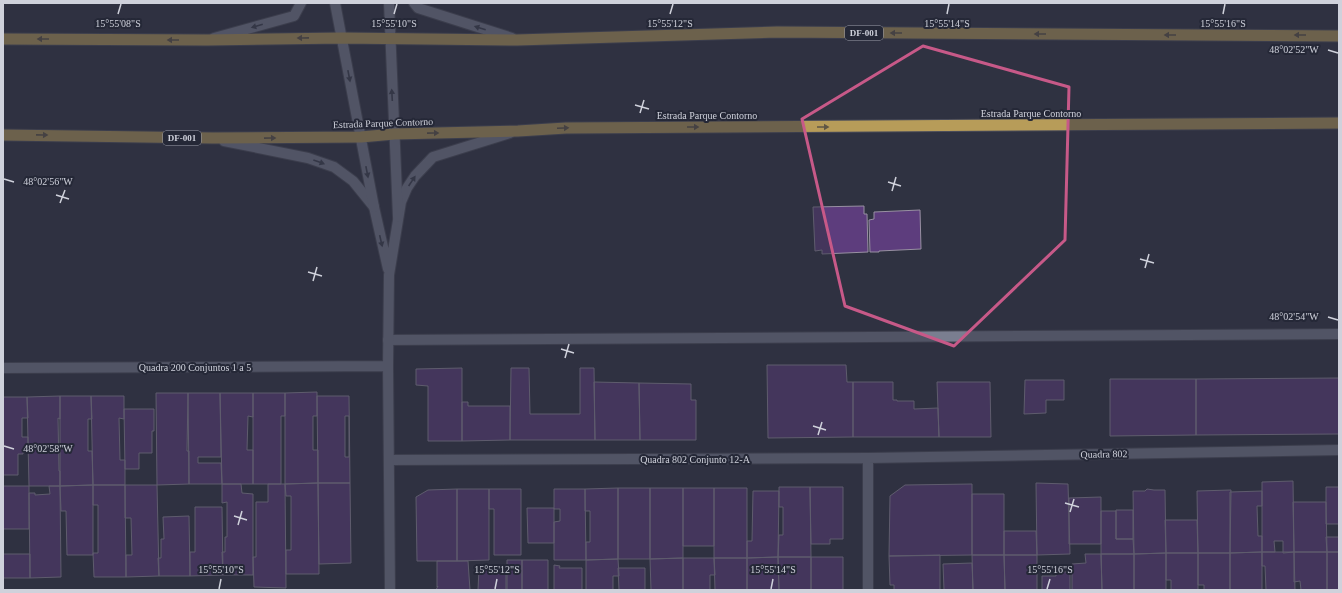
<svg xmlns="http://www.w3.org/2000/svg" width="1342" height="593" font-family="'Times New Roman',serif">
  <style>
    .building { fill: #5d3d7d; stroke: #9890a2; fill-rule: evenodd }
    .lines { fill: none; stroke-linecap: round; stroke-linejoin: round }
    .minor-casing { stroke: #4b4d5a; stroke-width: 12 }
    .tertiary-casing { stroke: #4b4d5a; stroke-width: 12 }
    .secondary-casing { stroke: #4b4d5a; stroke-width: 12 }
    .trunk-casing { stroke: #4b4d5a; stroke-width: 13 }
    .minor { stroke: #7a7e90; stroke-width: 10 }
    .tertiary { stroke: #7a7e90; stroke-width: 10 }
    .secondary { stroke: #7a7e90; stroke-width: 10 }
    .trunk { stroke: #b79c59; stroke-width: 11 }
    .oneway { fill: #3a3e4d }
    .oneway2 { fill: #5f5645 }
    .marked { fill: none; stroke: #c75988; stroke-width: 3; stroke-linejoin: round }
    .ticks { fill: none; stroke: #cfd1db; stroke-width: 1.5 }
    .labels { text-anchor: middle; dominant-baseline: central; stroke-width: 4; stroke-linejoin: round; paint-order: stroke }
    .shield { fill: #252837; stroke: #9c9eaa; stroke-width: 1 }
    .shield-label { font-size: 9px; font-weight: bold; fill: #cfd1db }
    .street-label { font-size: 10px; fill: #cfd1db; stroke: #252837 }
    .ticks-label { font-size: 10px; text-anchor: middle; fill: #cfd1db; stroke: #252837; stroke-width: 4; stroke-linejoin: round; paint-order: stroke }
  </style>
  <rect width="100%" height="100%" fill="#2f3241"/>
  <path class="building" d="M864 206V214H867L868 252 822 254V250L815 251 813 207Z
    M920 210 921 249 879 251V252H870L869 220 874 219V212Z
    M767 365H846L847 382H853V437L768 438Z
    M462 368V441H428V386L416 385V369Z
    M511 368H529L530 414H580V368H594L595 440H510Z
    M1339 378V434L1196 435V379Z
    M1110 379H1196V435L1110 436Z
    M1025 380H1064V400H1046V413L1024 414Z
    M594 382 639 383 640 440H595Z
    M853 382H893V400H897V401H914V409L938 408 939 437H853Z
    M937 382H990L991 437H939Z
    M639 383 691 384V400H696V440H640Z
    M317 392V416H313V450H318V483L285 484V393Z
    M156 393H188L187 451H189V484L157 485Z
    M188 393H220L221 457H198V463H221L222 484H189Z
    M220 393H253V417L248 416 247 450H253V484H222Z
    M253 393H285V416H281V484H253Z
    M60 396V419L58 418 59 471H60V486H29L27 397Z
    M60 396H91L92 419H88V451H92L93 485 60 486Z
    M91 396H124V419L119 418 120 460H125V485H93Z
    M317 396H349L350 483H318ZM345 416H349V457H345Z
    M3 397H27L28 418H22V437H28V452H23V454H18V475H3Z
    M462 402H468V406H510V440L462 441Z
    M124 409H154V431H152V453H139V469H125Z
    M1293 481 1294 552 1283 553V541H1274L1275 552H1262V482Z
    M318 483 319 574H286V550H291V496H286L285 484Z
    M318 483H350L351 563 319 564Z
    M1036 483 1068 484 1070 554 1037 555Z
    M222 484H241L242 493 253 494V575H223L222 552H225V537H227V502L222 503Z
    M268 484H285L286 588 254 587 253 557H256V502H268Z
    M972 484V555L889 556 890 496 905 485Z
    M93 485H125L126 577H94L93 553H98V505H93Z
    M93 485V555H67L66 511H61L60 486Z
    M125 485H157L159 576 126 577V555H132L131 518H125Z
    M3 486H29V529H3Z
    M49 486H60L61 577 30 578 29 493H35V495L50 494Z
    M779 487H810L811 557H778L779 535H783V507H779Z
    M810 487H843V539H830V544H811Z
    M1326 487H1339V524H1326Z
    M618 488V559L586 560V542H590V511H585V489Z
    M618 488H650V559H618Z
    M650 488H683V558L650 559Z
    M683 488H714V546H683Z
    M714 488H747V558H714Z
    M457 489H489V560L457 561Z
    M457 489V561H417L416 497 428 490Z
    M489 489H521V555H494V509H489Z
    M554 489H585L586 560H554V522L560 521V509H554Z
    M1147 489 1154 490H1165L1166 553 1134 554 1133 491H1145Z
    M1231 490 1230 553H1198L1197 491Z
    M753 491H779L778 557 747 558V541H752Z
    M1262 491V506H1257L1258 536H1262V552L1230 553V492Z
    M972 494H1004V555H972Z
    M1101 497V544H1069V498Z
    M1293 502H1326L1327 552H1294Z
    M195 507H222L223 575 190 576V552H195Z
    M527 508H554V543H528Z
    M1116 510H1133V539H1116Z
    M1101 511H1116V539H1133L1134 554H1101Z
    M189 516 190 576H159L158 558H161V539H164L163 517Z
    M1165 520H1197L1198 553H1166Z
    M1004 531H1036L1037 555H1004Z
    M1326 537H1339V552H1327Z
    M1262 552H1294L1295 590H1266L1265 566H1262Z
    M1262 552V590H1230V553Z
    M1294 552H1327V590H1301L1300 581 1294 582Z
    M1327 552H1339V590H1327Z
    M1166 553H1198V590H1171V580H1166Z
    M1166 553V590H1134V554Z
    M1198 553H1230V590H1204V585H1198Z
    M3 554H30V578H3Z
    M1085 554H1101L1102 590H1072V564L1086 563Z
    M1101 554H1134V590H1102Z
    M940 555V590H894V585H890L889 556Z
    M972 555H1004L1005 590H973Z
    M1004 555H1037V590H1005Z
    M778 557 779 590H747V558Z
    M778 557H811V590H779Z
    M811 557H843V590H811Z
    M683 558V590H651L650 559Z
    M683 558H714L715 575H710V590H683Z
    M714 558H747V590H715Z
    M618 559 619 576H613V590H586V560Z
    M507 560H522V590H507Z
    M522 560H548V590H522Z
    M437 561H468L470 590H436L438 586 437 587Z
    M972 563 973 590H944L943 564Z
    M554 565 560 566 559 568H582V590H554Z
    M506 567V590H478L479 568Z
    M618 568H645V590H619Z
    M1056 572H1070V590H1042V576H1056Z"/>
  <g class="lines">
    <g class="minor-casing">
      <path id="minor" d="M388 340 1339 334
        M389 460 868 458 1339 450
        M868 590V458"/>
    </g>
    <g class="tertiary-casing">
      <path id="tertiary" d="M224 141 308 158 334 167 353 181 374 207 388 269
        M3 368 388 366
        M390 590 388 366 389 275 401 202 407 188 415 176 433 157 510 133"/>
    </g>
    <g class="secondary-casing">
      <path id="secondary" d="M335 3 374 207
        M389 3 398 217
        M414 3 418 8 512 38
        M214 38 294 16 301 3"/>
    </g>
    <g class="trunk-casing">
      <path id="trunk" d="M3 39 207 40 342 38 517 40 777 32 1339 36
        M3 135 213 138 361 137 394 134 518 131 566 128 1339 123"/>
    </g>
    <use href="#minor" class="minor"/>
    <use href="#tertiary" class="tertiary"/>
    <use href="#secondary" class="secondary"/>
    <use href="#trunk" class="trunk"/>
  </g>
  <defs><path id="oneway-solid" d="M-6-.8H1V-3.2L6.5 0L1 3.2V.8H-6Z"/></defs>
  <g class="oneway">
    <use href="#oneway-solid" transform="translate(257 26) rotate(164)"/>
    <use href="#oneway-solid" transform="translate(480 28) rotate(-162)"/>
    <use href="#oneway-solid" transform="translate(349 76) rotate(79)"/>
    <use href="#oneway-solid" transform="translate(392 95) rotate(-93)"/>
    <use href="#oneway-solid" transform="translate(319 162) rotate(20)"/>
    <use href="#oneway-solid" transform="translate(367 172) rotate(79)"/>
    <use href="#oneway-solid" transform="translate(412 181) rotate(-56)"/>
    <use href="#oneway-solid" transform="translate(381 241) rotate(77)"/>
  </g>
  <g class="oneway2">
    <use href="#oneway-solid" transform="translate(896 33) rotate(-180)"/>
    <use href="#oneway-solid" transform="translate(1040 34) rotate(-180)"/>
    <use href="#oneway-solid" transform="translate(1170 35) rotate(-180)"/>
    <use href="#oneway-solid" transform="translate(1300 35) rotate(-180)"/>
    <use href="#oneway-solid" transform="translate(303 38) rotate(179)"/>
    <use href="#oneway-solid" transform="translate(43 39) rotate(-180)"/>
    <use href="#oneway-solid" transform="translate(173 40) rotate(-180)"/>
    <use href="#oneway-solid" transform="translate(693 127)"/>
    <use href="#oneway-solid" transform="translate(823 127)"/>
    <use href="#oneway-solid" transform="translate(563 128) rotate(-2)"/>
    <use href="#oneway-solid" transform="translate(433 133) rotate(-1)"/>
    <use href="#oneway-solid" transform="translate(42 135) rotate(1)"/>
    <use href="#oneway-solid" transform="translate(270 138) rotate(-1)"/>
  </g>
  <path d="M0 0H1342V593H0ZM923 46 1069 87 1065 240 954 346 845 306 802 119Z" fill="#2f3241" fill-opacity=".55" fill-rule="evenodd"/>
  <path class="marked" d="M923 46 1069 87 1065 240 954 346 845 306 802 119Z"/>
  <path class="ticks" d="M118 14 121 4M394 14 397 4M670 14 673 4M947 14 949 4M1223 14 1225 4M1328 50 1338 53M635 105 649 109M640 113 644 100M4 179 14 182M888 182 901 186M892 191 896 177M56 195 69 199M60 203 65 190M1140 259 1154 263M1145 268 1149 254M308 272 322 276M313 281 317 267M1328 317 1338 320M561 349 574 353M565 358 569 344M813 426 826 430M818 435 822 422M4 446 14 449M1065 503 1079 507M1070 512 1074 499M234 516 247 520M238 525 242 511M219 589 221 579M495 589 497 579M771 589 773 579M1047 589 1050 579"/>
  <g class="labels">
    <g class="shield">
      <rect x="845" y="26" width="38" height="14" rx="3"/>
      <rect x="163" y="131" width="38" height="14" rx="3"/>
    </g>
    <g class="shield-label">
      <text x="864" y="33">DF-001</text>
      <text x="182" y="138">DF-001</text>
    </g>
    <g class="street-label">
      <text x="1031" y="113">Estrada Parque Contorno</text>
      <text x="707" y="115">Estrada Parque Contorno</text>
      <text transform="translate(383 123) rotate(-2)">Estrada Parque Contorno</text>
      <text x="195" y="367">Quadra 200 Conjuntos 1 a 5</text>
      <text transform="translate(1104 454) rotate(-1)">Quadra 802</text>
      <text x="695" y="459">Quadra 802 Conjunto 12-A</text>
    </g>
  </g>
  <g class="ticks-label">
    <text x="118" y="27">15°55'08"S</text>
    <text x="394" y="27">15°55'10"S</text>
    <text x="670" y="27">15°55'12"S</text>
    <text x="947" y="27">15°55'14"S</text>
    <text x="1223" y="27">15°55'16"S</text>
    <text x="1294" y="53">48°02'52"W</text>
    <text x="48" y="185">48°02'56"W</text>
    <text x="1294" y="320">48°02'54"W</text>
    <text x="48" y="452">48°02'58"W</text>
    <text x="221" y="573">15°55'10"S</text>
    <text x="497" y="573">15°55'12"S</text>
    <text x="773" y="573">15°55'14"S</text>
    <text x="1050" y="573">15°55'16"S</text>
  </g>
  <rect width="1342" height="593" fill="none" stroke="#cfd1db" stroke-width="8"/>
</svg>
